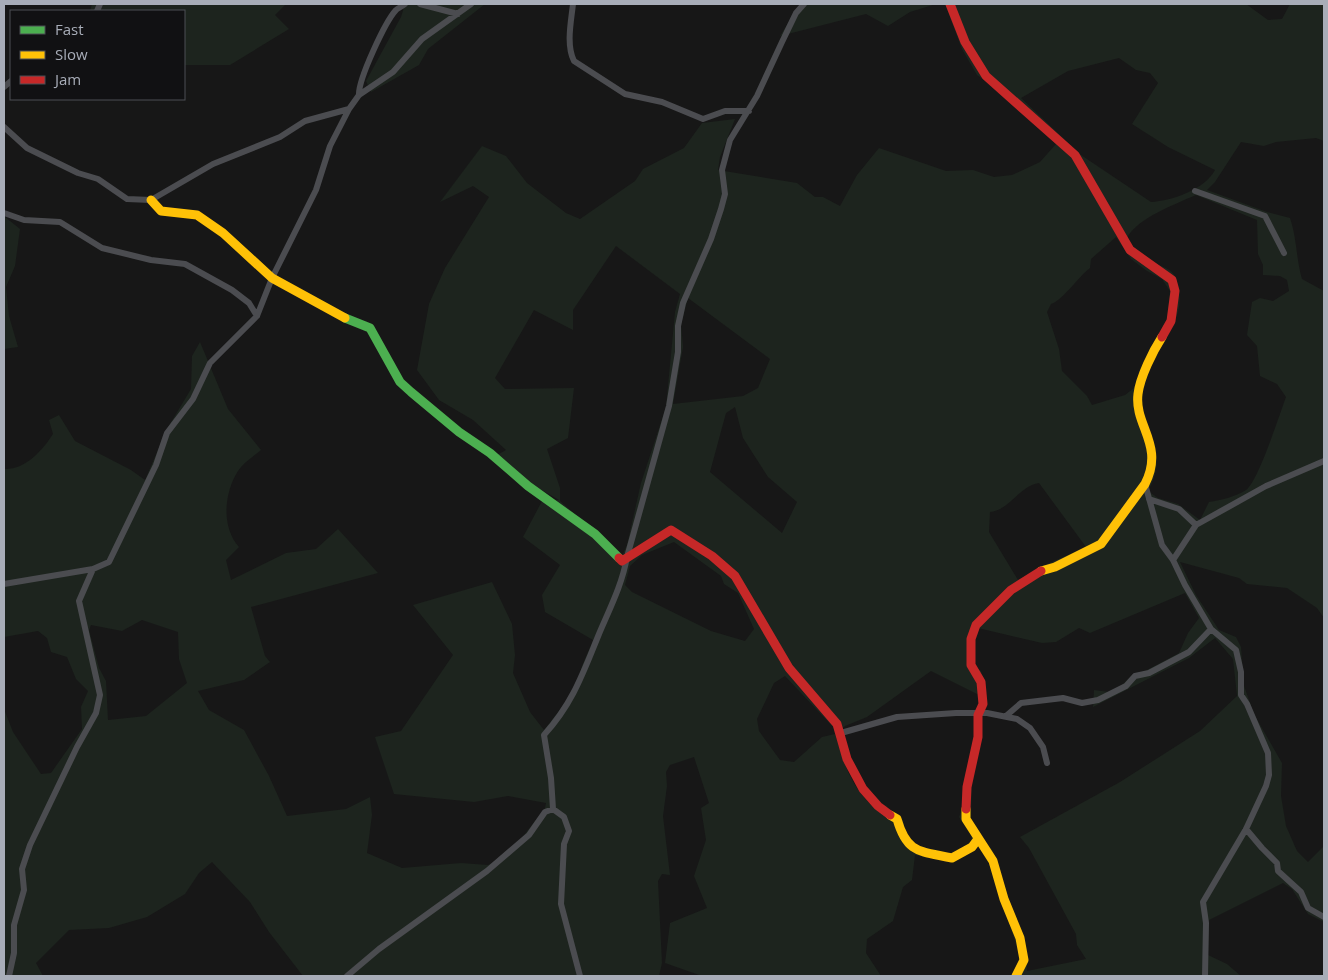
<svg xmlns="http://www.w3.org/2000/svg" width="1328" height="980" font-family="'Open Sans',sans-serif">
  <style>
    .green { fill: #1d241e; fill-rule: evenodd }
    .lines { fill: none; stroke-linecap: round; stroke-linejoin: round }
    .street { stroke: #4b4c50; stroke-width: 6 }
    .fast { stroke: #4caf50; stroke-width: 9 }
    .slow { stroke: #ffc107; stroke-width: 9 }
    .jam { stroke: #c62828; stroke-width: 9 }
  </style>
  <rect width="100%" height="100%" fill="#171717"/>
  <path class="green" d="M92 4H286L275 15 289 29 230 65H184V11H90Z
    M405 4H485L428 49 419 65 371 92 366 81 401 17Z
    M800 4H936L910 12 888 26 866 14 780 36Z
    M945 4H1246L1268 20 1282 19 1290 4H1324V141L1316 138 1276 142 1264 146 1241 142 1215 182 1207 190 1267 212 1290 218C1297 239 1296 258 1302 279L1324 291V618L1317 608 1287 588 1247 584 1239 578 1180 562 1196 595 1219 630 1236 637 1241 647 1244 686 1254 714 1282 763 1281 796 1286 826 1297 851 1308 862 1324 846V922L1308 914 1292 889 1283 883 1209 920 1208 955 1227 964 1241 976H1011L1019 964V953L986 854 980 845 953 862 915 855 912 880 903 887 893 921 867 939 866 953 881 976H702L665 963 670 923 707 908 694 876 706 840 701 808 709 803 694 757 670 765 666 772 667 786 663 816 670 875 662 874 658 881 662 963 659 976H303L269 932 250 902 212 862 199 873 185 894 147 917 109 928 69 930 36 963 43 976H4V709L13 732 41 774 51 773 82 729 81 707 88 691 76 679 67 657 51 652 47 638 38 631 4 637V469C25 470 42 451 53 434L49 420 59 415 75 441 131 470 145 480 167 429 191 389 192 356 200 342 228 409 261 450C254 456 243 463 238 471 224 493 221 527 239 547L226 560 231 580 286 553 316 549 338 529 378 573 251 607 265 656 270 662 244 680 198 691 209 710 244 730 269 776 287 816 346 809 370 797 372 815 367 853 402 868 461 863 488 865 492 863 521 839 545 808 546 803 508 796 474 802 394 794 375 737 401 731 453 655 413 605 492 582 512 624 515 655 513 673 530 712 544 730 565 703 578 681 582 666 593 640 545 612 542 595 560 565 523 537 542 501 559 500 531 484 497 455 506 450 473 420 439 400 417 370 429 304 445 268 489 197 473 186 440 202 482 146 506 156 527 183 566 213 580 219 635 181 643 169 684 148 702 123 735 119 720 157 718 170 797 183 815 197H823L840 206 857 175 879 148 946 171 973 170 994 177 1012 175 1040 162 1056 144 997 89 977 75 962 49ZM1119 58 1136 70 1150 73 1158 83 1132 124 1168 147 1215 170C1205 189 1172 201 1151 202L1081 155 1021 98 1068 71ZM1196 195 1257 220 1258 254 1263 265V275L1280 276 1287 280 1289 291 1273 301 1260 298 1252 302 1247 335 1257 346 1260 376 1277 384 1286 397C1280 413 1258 482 1246 490 1235 497 1221 500 1209 502L1200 520 1178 504 1158 498 1148 491C1172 449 1137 426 1143 392 1146 379 1152 360 1159 349 1174 323 1186 310 1176 278 1171 266 1154 265 1144 259 1138 255 1132 244 1127 238 1137 218 1176 204 1196 195ZM1116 237 1131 259 1147 271 1162 279 1170 291 1167 319 1150 349 1134 388 1125 395 1092 405 1087 396 1062 371 1059 349 1047 312 1051 304C1064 299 1077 278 1090 268L1091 259ZM616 246 680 294 675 312 666 407 641 483 627 545 622 556 560 501V488L547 449 568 438 574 388 505 389 495 378 534 310 573 330V310ZM688 298 770 359 758 388 743 396 673 404 683 347 681 324ZM735 407 743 438 768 477 797 502 782 533 710 472 726 413ZM1039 483 1086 547 1045 565 1018 580 989 532 990 512C1010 510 1019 486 1039 483ZM674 542 721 576 724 584 738 593 754 629 745 641 711 631 632 592 625 585 630 566 642 555ZM1185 593 1199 618 1188 633 1179 653 1145 671 1133 674 1121 686 1109 692 1094 690 1093 707 1189 658 1215 638 1233 659 1237 696 1200 731 1120 782 1020 837 1029 848 1076 934 1077 945 1086 959 1027 971 1026 950 993 851 975 830 971 820 972 772C955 790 968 799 959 817L971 836 972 844 950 854 915 845 906 834 903 820 889 811 886 805 880 812C851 790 846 767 835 734L845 726 867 717 931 671 979 695 986 693 981 671 975 667C975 653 974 641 978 628L1042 643 1056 642 1079 628 1090 633ZM142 620 178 632 179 659 187 683 146 716 108 720 106 681 99 668 89 630 91 625 122 631ZM785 676 834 728 835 734 822 737 794 762 780 760 759 731 757 719 774 683Z
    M5 217 20 229 15 266 6 287 9 316 18 347 4 349Z"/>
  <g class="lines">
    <path class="street" d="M420 4 458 14
      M573 4C571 22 566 45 574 61L625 94 662 102 703 119 725 111H749
      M97 11 100 4
      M4 87 11 81
      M359 95C358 80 385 22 396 10 398 8 403 6 405 4
      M4 127 27 148 78 173 98 179 127 199 151 200 213 164 280 137 305 121 349 109
      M1195 191 1265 216 1284 253
      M4 213 24 220 60 222 102 248 151 260 185 264 232 290 249 303 257 316
      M1145 484 1162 545 1173 560 1185 585 1211 629 1236 650 1241 672V695L1247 704 1268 753 1269 775 1266 786 1246 829 1203 902 1206 923 1205 976
      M1149 499 1179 509 1196 525 1266 486 1324 461
      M1173 560 1196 525
      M4 584 93 569 109 562 156 465 167 433 193 399 210 363 257 316 272 278 316 190 330 146 349 109 359 95 393 72 422 39 471 4
      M1006 716 1021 703 1063 698 1082 703 1098 700 1126 686 1135 676 1149 673 1189 652 1211 629
      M841 733 897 717 956 713H987L1017 719 1030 728 1043 747 1047 763
      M1246 829 1262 848 1277 863 1278 871 1301 892 1308 908 1324 917
      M9 976 14 953V925L24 890 22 869 30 845 77 747 96 713 100 695 79 601 93 569
      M347 976 379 949 487 871 529 835 545 812 553 809
      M580 976 561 904 564 844 569 831 564 817 553 809 551 778 544 735C573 703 583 673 599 634 610 608 622 585 627 557L669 406 678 352V326L683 303 711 239 721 209 725 194 722 170 730 140 757 96 782 42 796 13 804 4"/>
    <path class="fast" d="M345 318 370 328 400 382 411 392 459 432 490 453 528 486 595 534 619 558"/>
    <path class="slow" d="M151 200 161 211 197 215 223 233 272 278 345 318
      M1041 571 1055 567 1101 544 1145 484C1165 445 1134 426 1138 394 1140 377 1153 351 1162 337
      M966 809V819L993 861 1004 899 1020 938 1024 960 1016 976
      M890 815 897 819C907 854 920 851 952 858L972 847 978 839"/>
    <path class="jam" d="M950 4 965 42 986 76 1075 155 1130 250 1172 280 1175 291 1171 321 1162 337
      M619 558 622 561 671 530 712 556 735 576 789 668 837 724 847 759 863 789 878 806 890 815
      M966 809 967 787 978 737V715L983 704 981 682 971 665V639L976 625 1011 590 1041 571"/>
  </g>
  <rect width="1328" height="980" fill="none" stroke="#a8adb8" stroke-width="10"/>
  <rect x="10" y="10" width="175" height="90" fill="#111113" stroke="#4d4f55"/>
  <rect x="20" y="26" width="25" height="8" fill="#4caf50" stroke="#4d4f55"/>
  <text x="55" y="35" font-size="15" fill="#a8adb8">Fast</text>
  <rect x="20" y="51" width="25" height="8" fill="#ffc107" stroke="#4d4f55"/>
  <text x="55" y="60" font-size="15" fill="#a8adb8">Slow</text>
  <rect x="20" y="76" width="25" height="8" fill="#c62828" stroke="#4d4f55"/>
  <text x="55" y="85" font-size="15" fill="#a8adb8">Jam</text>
</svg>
